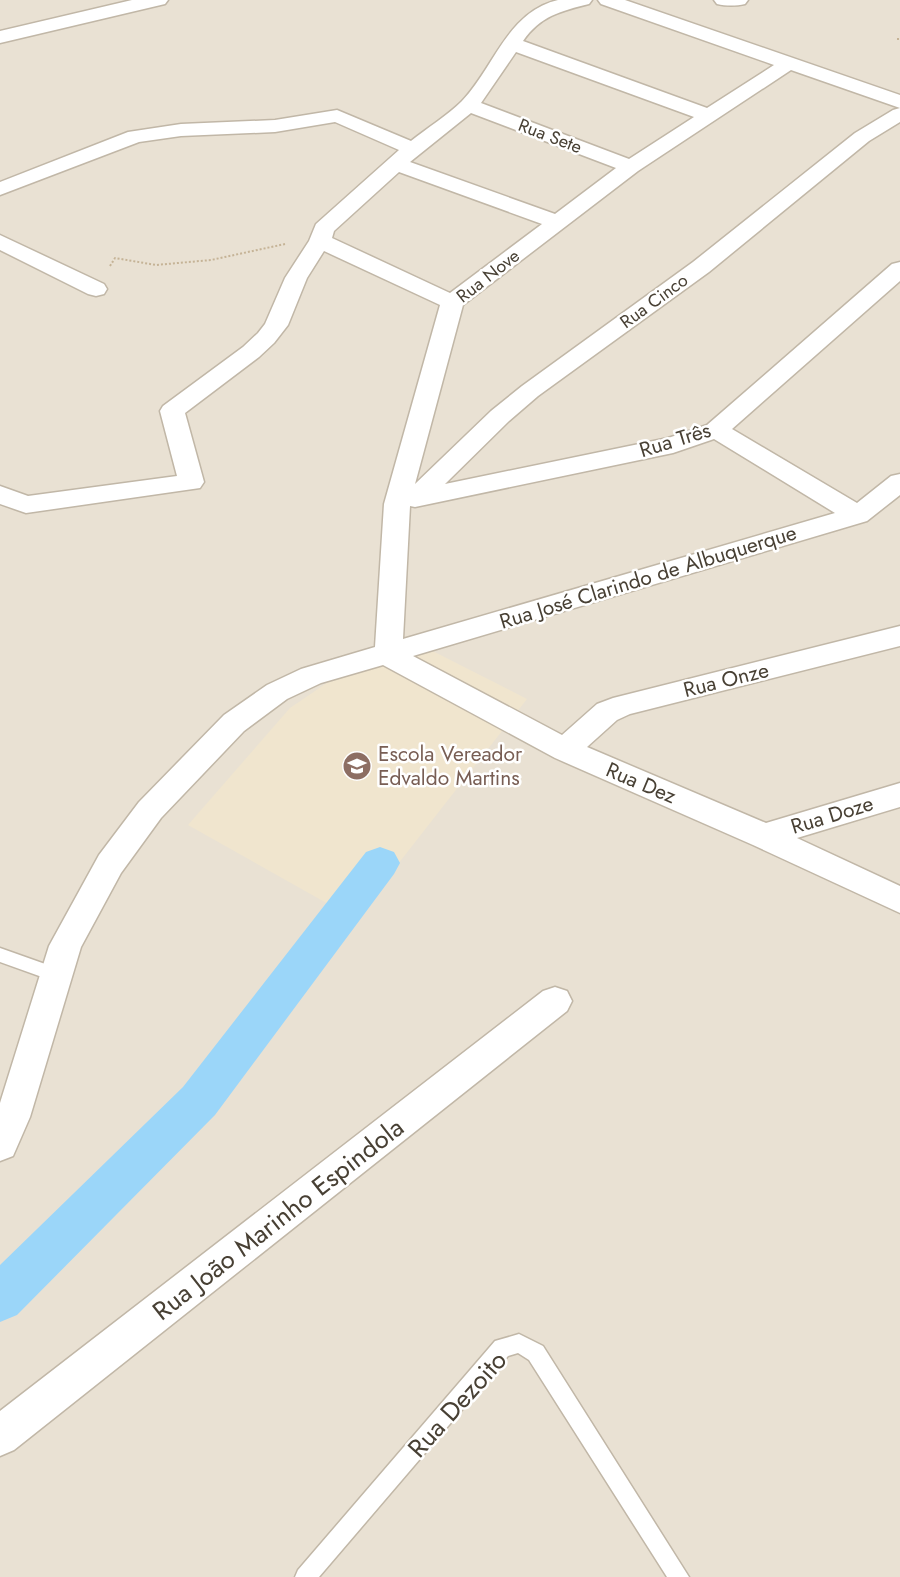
<svg xmlns="http://www.w3.org/2000/svg" width="900" height="1577" font-family="Jost,sans-serif">
  <style>
    .residential { fill: #e9e1d3 }
    .education { fill: #f0e5ce }
    .lines { fill: none; stroke-linecap: round; stroke-linejoin: round }
    .canal { fill: #9bd6f9; fill-rule: evenodd }
    .service-casing { stroke: #c1b7a7; stroke-width: 3 }
    .minor-casing { stroke: #c1b7a7; stroke-width: 3 }
    .tertiary-casing { stroke: #c1b7a7; stroke-width: 3 }
    .path { stroke: #c5b396; stroke-width: 2; stroke-dasharray: 2 2; stroke-linecap: butt }
    .service { fill: #fff; fill-rule: evenodd }
    .minor { fill: #fff; fill-rule: evenodd }
    .tertiary { fill: #fff; fill-rule: evenodd }
    .labels { text-anchor: middle; dominant-baseline: central; stroke-width: 5; stroke-linejoin: round; paint-order: stroke }
    .far-street-label { font-size: 18px; fill: #484034; stroke: #fff }
    .street-label { font-size: 21px; fill: #484034; stroke: #fff }
    .education-label { font-size: 21px; fill: #785e54; stroke: #fff; text-anchor: start }
    .near-street-label { font-size: 26px; fill: #484034; stroke: #fff }
  </style>
  <rect width="100%" height="100%" fill="#f5f0e6"/>
  <path class="residential" d="M0 0H900V1577H0Z"/>
  <path class="education" d="M399 634 527 699 355 919 188 825 290 708Z"/>
  <g class="lines">
    <path class="canal" d="M380 847 394 852 400 863 394 874 215 1115 17 1315 0 1322V1265L183 1087 366 852Z"/>
    <g class="service-casing">
      <path id="service" d="M0 948 62 970 64 975 62 980 56 982 0 962Z
        M519 1334 543 1346 689 1577H667L529 1360 518 1353 508 1356 319 1577H295L298 1570 495 1341Z"/>
    </g>
    <g class="minor-casing">
      <path id="minor" d="M558 0H592L589 4C561 11 540 16 523 41L707 108 774 65 601 4 598 0H625L900 95V108L791 70 638 171 463 305 415 484 491 411 522 386 693 262 855 133 893 110 900 108V122L869 141 709 272 538 396 509 421 445 484 668 438 707 425 892 264 900 262V281L732 429 857 503 891 476 900 474V495L867 521 413 656 562 735 597 704 613 698 900 626V646L630 714 617 720 587 747 766 823 900 783V807L797 838 900 886V913L753 845 555 758 383 665 321 683 287 699 244 731 161 818 121 873 81 947 30 1117 13 1156 0 1161V1103L49 946 99 855 139 802 224 715 267 685 301 669 375 647 384 504 440 305 324 251 307 278 288 325 274 343 259 357 185 413 204 482 200 488 26 513 0 504V486L28 496 177 476 160 411 163 406 243 347 258 333 265 324 285 278 309 241 316 224 399 150 335 122 275 132 181 136 139 142 0 195V182L128 132 181 124 275 120 337 110 411 141C427 128 447 116 462 101 494 68 507 12 558 0ZM516 52 694 117 629 159 481 103ZM471 113 616 168 555 214 410 162ZM399 172 542 224 450 293 332 238 334 231ZM714 439 835 513 403 639 410 506 415 507 673 453Z
        M714 0H748L745 4C736 6 726 6 717 4Z
        M0 235 104 284 107 289 104 294 96 296 88 294 0 250Z
        M555 987 567 991 572 1001 567 1011 14 1450 0 1456V1411L543 991Z"/>
    </g>
    <g class="tertiary-casing">
      <path id="tertiary" d="M132 0H168L165 4 0 43V31Z"/>
    </g>
    <path class="path" d="M897 39H900
      M110 266 115 258 156 265 211 260 285 244"/>
    <use href="#service" class="service"/>
    <use href="#minor" class="minor"/>
    <use href="#tertiary" class="tertiary"/>
  </g>
  <defs>
    <g id="school-disc" transform="scale(1.5)"><circle r="9.5" fill="#8d6e63" stroke="#fff"/><path d="M0-5L7-2L0 1L-7-2ZM-4 1L0 2.5L4 1V4Q0 6-4 4Z" fill="#fff"/></g>
  </defs>
  <g fill-rule="evenodd">
    <use href="#school-disc" x="357" y="766"/>
  </g>
  <g class="labels">
    <g class="far-street-label">
      <text transform="translate(550 136) rotate(21)">Rua Sete</text>
      <text transform="translate(488 276) rotate(-38)">Rua Nove</text>
      <text transform="translate(654 301) rotate(-36)">Rua Cinco</text>
    </g>
    <g class="street-label">
      <text transform="translate(675 440) rotate(-17)">Rua Três</text>
      <text transform="translate(648 577) rotate(-17)">Rua José Clarindo de Albuquerque</text>
      <text transform="translate(726 680) rotate(-14)">Rua Onze</text>
      <text transform="translate(641 783) rotate(23)">Rua Dez</text>
      <text transform="translate(832 815) rotate(-17)">Rua Doze</text>
    </g>
    <g class="education-label">
      <text x="378" y="754">Escola Vereador<tspan x="378" dy="24">Edvaldo Martins</tspan></text>
    </g>
    <g class="near-street-label">
      <text transform="translate(278 1219) rotate(-38)">Rua João Marinho Espindola</text>
      <text transform="translate(457 1404) rotate(-48)">Rua Dezoito</text>
    </g>
  </g>
</svg>
